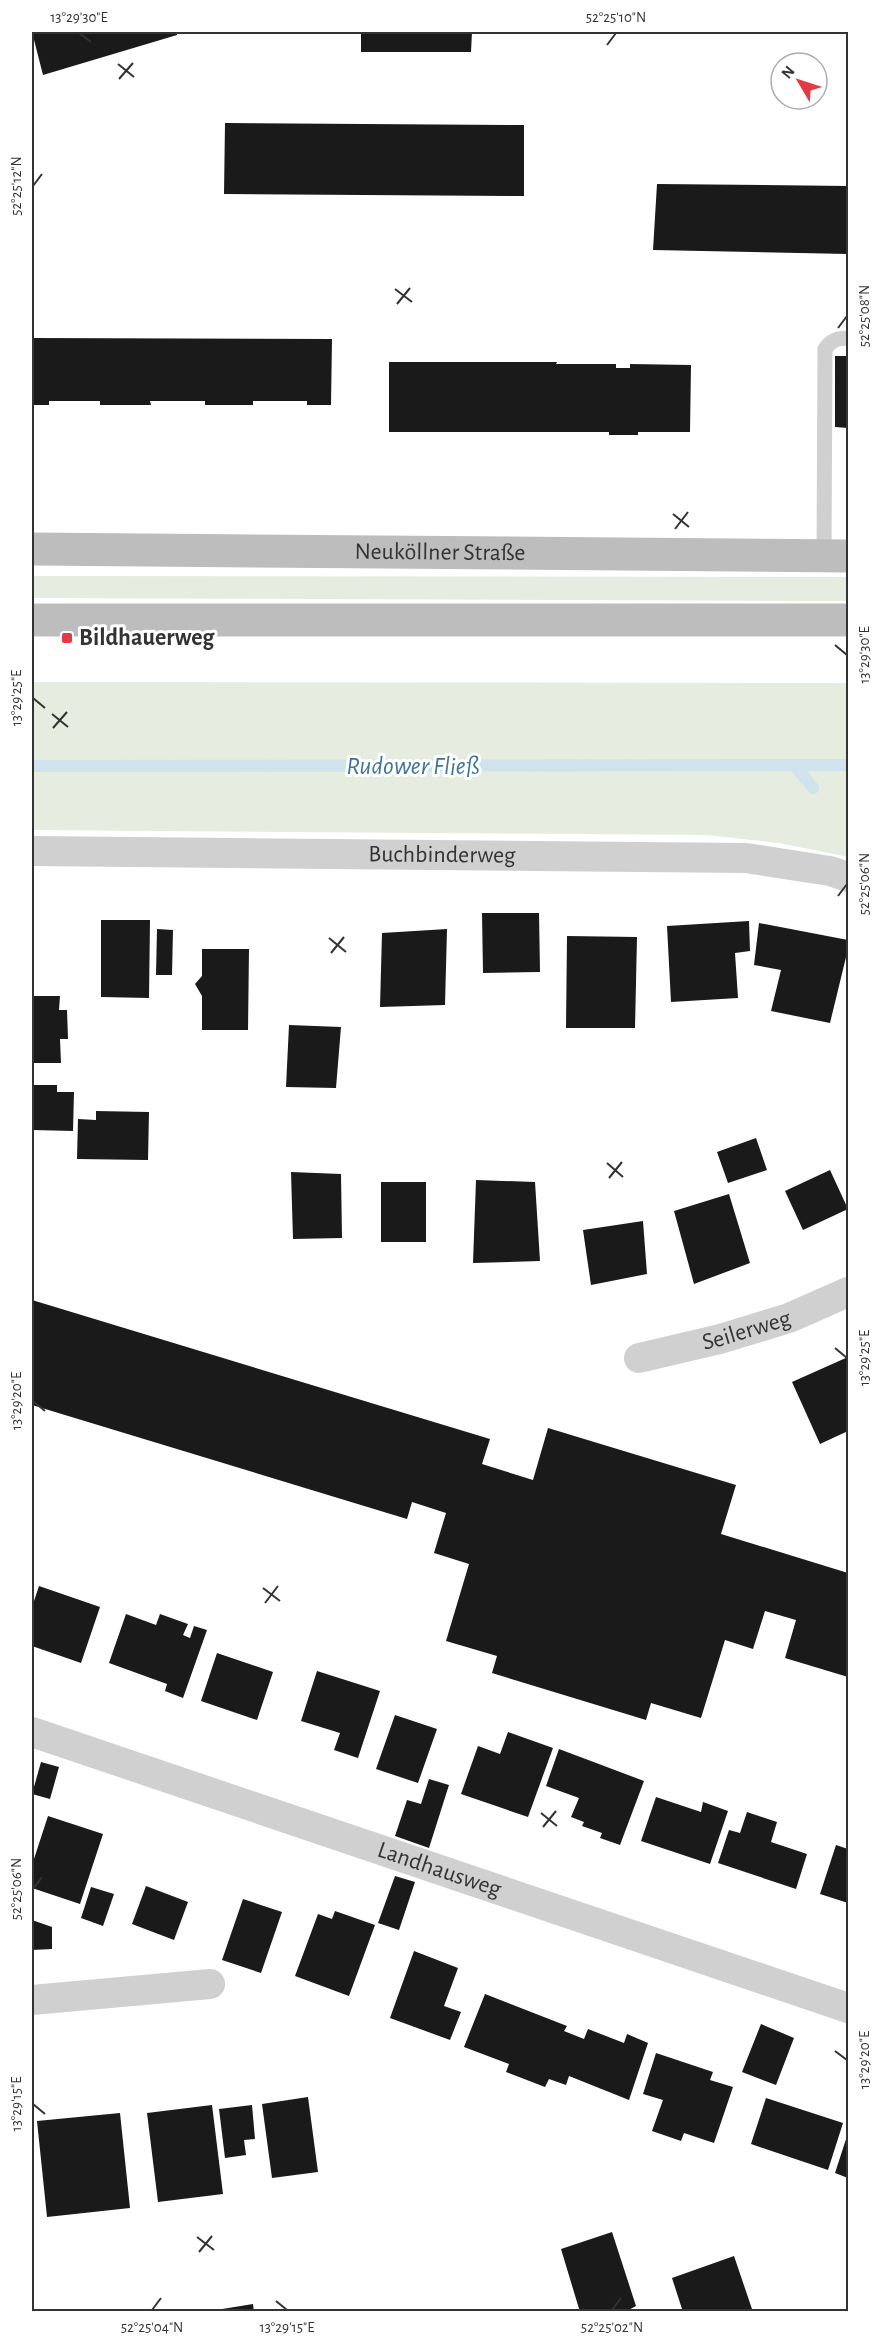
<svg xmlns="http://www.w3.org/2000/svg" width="880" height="2343" font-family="'Alegreya Sans',sans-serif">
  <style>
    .green { fill: #e6ecdf }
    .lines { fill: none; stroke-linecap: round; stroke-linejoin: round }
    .stream { stroke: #cfe2ee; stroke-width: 12 }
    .building { fill: #1a1a1a }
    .lane { stroke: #d0d0d0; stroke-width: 15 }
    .street { stroke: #d0d0d0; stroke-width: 30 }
    .secondary { stroke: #bdbdbd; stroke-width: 33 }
    .ticks { fill: none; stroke: #333; stroke-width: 2 }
    .poi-dot { fill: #e63946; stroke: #fff; stroke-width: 2 }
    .labels { text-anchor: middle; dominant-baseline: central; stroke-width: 6; stroke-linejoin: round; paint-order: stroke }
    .street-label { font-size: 24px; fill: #333; stroke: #fff }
    .poi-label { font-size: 24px; font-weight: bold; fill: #333; stroke: #fff; text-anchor: start }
    .water-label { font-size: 26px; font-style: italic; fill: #3f7597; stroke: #fff }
    .neatline { fill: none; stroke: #333; stroke-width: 2 }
    .ticks-label { font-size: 15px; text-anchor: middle; fill: #333 }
  </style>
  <rect width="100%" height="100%" fill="#fff"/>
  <path class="green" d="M32 576 848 577V601L32 598Z
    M32 682 848 683V857L779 843 706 835 32 830Z"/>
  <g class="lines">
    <path class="stream" d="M794 765 813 788
      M32 766 848 765"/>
  </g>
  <path class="building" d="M32 32H177V35L43 75Z
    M361 32H472L471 52H361Z
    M225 123 524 125V196L224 194Z
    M657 184 848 186V254L653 250Z
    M32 338 332 339 331 405H307V401H253V405H205V401H150L151 405H100V401H49V405H32Z
    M835 356H848V428L835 427Z
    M389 362H557L556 364H616V368H630V364L691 365 690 432H638V435H609V432H389Z
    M482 913H539L540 972 483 973Z
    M101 920H150L149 998 101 997Z
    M749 921 750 951 735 953 738 998 671 1002 667 926Z
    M759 923 848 940V949L830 1023 771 1011 781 970 754 965Z
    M157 929 173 930 172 975H156Z
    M447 929 445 1005 380 1007 382 933Z
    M567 936 637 937 635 1028H566Z
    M202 949H249L248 1030H202V996L195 984 202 976Z
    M32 996H60L59 1010H67L68 1039H60L61 1063H32Z
    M289 1025 341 1027 336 1088 286 1087Z
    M32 1085H57V1092H74L73 1131 32 1130Z
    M96 1111 149 1112 148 1160 77 1159 78 1119 96 1120Z
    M756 1138 767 1170 728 1183 717 1152Z
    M830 1170 848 1209 803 1230 785 1191Z
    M291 1172 341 1174 342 1238 293 1239Z
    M476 1180 535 1182 540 1261 473 1263Z
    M381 1182H426V1242H381Z
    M729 1194 750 1263 694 1284 674 1211Z
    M643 1221 647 1274 591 1285 583 1230Z
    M32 1300 490 1439 482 1464 533 1480 548 1428 736 1485 721 1534 848 1573V1677L785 1658 796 1620 765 1611 753 1649 725 1640 701 1718 651 1703 646 1720 492 1673 497 1656 446 1641 469 1564 434 1553 446 1513 412 1502 407 1519 32 1405Z
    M848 1357V1431L820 1444 792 1382Z
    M39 1586 100 1607 81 1663 32 1646V1607Z
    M126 1614 156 1625 160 1614 188 1624 183 1635 190 1638 194 1626 207 1630 183 1698 165 1691 167 1684 109 1663Z
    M217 1653 273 1672 257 1720 201 1701Z
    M317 1671 380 1691 358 1758 334 1750 340 1733 301 1721Z
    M395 1715 437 1729 418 1783 376 1769Z
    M508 1732 553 1748 528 1817 461 1794 478 1746 500 1754Z
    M559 1749 644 1781 620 1845 600 1838 602 1833 582 1826 584 1822 571 1817 579 1798 546 1786Z
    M41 1762 59 1767 50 1799 32 1794Z
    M429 1779 449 1785 429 1848 395 1836 407 1800 421 1804Z
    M656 1797 701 1812 703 1802 728 1811 710 1864 641 1841Z
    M747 1812 777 1822 771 1842 807 1854 796 1889 718 1863 729 1830 740 1833Z
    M48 1816 103 1834 80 1904 32 1888V1865Z
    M836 1845 848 1849V1903L820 1894Z
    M395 1876 415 1882 399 1930 378 1923Z
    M146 1886 188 1902 174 1940 132 1924Z
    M91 1887 114 1894 103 1926 81 1918Z
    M243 1899 282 1912 261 1973 222 1960Z
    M335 1911 375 1925 349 1996 295 1976 318 1914 332 1919Z
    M32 1920 52 1927V1949L32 1950Z
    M414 1951 458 1968 444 2006 461 2012 450 2040 390 2018Z
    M485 1994 567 2026 564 2031 584 2039 588 2029 624 2043 627 2034 648 2043 629 2100 569 2076 566 2085 549 2079 545 2087 506 2072 509 2064 464 2047Z
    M761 2024 794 2038 776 2085 742 2072Z
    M656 2053 713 2072 710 2080 733 2087 714 2143 684 2133 681 2141 652 2131 663 2100 643 2094Z
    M308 2097 318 2172 272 2178 262 2104Z
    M766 2098 843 2123 828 2170 751 2144Z
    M212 2105 223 2194 158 2202 147 2113Z
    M252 2105 255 2139 244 2140 246 2155 225 2158 219 2109Z
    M120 2113 130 2208 47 2217 37 2121Z
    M848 2133V2178L835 2173Z
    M612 2232 636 2306 625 2312H580L561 2249Z
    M734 2256 752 2309 744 2312H683L672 2278Z
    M253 2304 254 2312H216V2310Z"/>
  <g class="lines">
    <path class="lane" d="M824 556 825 349C831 340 838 338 848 338"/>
    <g class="street">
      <path id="s1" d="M32 851 746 858 830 871 848 877"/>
      <path id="s2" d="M639 1358 720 1339 789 1318 848 1292"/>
      <path id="s3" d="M32 1732 848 2008"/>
      <path d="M32 2000 210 1984"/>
    </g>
    <g class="secondary">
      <path id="s4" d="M32 549 848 556"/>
      <path d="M32 620H848"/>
    </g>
  </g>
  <path class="ticks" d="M79 33 91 42M607 45 616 33M118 64 134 77M119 79 133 63M33 186 42 174M395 289 412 302M397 304 410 288M838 328 847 316M673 514 689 527M675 529 688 512M835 645 847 655M33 698 45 708M52 714 68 727M53 728 67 712M838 896 847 884M329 938 346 952M331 953 344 937M607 1163 623 1177M609 1178 622 1162M835 1348 847 1358M33 1401 45 1411M263 1588 280 1601M265 1603 278 1586M541 1813 557 1826M543 1827 556 1811M33 1889 42 1877M835 2051 847 2060M33 2104 45 2114M197 2237 214 2250M199 2252 212 2236M276 2301 287 2310M152 2310 161 2298M612 2310 621 2298"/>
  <rect class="poi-dot" x="61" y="632" width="12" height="12" rx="3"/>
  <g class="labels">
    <g class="street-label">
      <text stroke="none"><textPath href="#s4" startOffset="408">Neuköllner Straße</textPath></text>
      <text stroke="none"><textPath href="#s1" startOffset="410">Buchbinderweg</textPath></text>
      <text stroke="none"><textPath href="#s2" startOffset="111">Seilerweg</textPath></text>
      <text stroke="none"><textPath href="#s3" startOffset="430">Landhausweg</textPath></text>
    </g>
    <g class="poi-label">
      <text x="79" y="638">Bildhauerweg</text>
    </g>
    <g class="water-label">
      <text x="413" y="766">Rudower Fließ</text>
    </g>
  </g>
  <rect width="880" height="2343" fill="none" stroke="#ffffff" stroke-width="66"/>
  <g transform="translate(799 81) rotate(309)"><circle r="28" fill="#ffffff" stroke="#adadad" stroke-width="1.5"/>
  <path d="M0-4.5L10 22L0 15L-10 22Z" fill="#e63946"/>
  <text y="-9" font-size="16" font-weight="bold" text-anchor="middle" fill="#333333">N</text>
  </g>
  <rect x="33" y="33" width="814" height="2277" class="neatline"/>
  <g class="ticks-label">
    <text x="79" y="22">13°29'30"E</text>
    <text x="616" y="22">52°25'10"N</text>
    <text transform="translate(16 186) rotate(-90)" y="5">52°25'12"N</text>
    <text transform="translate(864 316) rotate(-90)" y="5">52°25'08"N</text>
    <text transform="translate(864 655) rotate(-90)" y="5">13°29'30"E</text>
    <text transform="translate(16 698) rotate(-90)" y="5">13°29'25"E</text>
    <text transform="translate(864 884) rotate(-90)" y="5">52°25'06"N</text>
    <text transform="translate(864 1358) rotate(-90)" y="5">13°29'25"E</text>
    <text transform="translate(16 1401) rotate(-90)" y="5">13°29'20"E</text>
    <text transform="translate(16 1889) rotate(-90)" y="5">52°25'06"N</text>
    <text transform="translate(864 2060) rotate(-90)" y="5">13°29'20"E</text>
    <text transform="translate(16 2104) rotate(-90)" y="5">13°29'15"E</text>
    <text x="152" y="2332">52°25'04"N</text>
    <text x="287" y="2332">13°29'15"E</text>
    <text x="612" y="2332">52°25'02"N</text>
  </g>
</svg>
